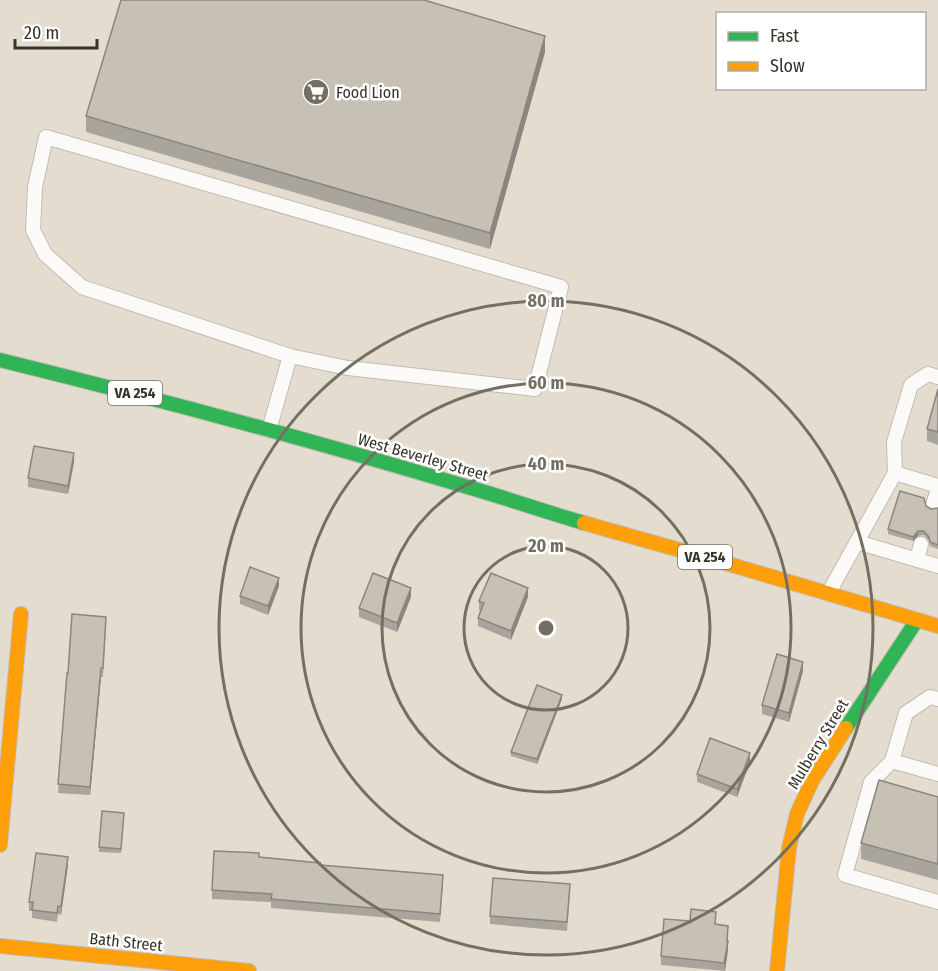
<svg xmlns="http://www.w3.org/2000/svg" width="938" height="971" font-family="'Fira Sans Condensed',sans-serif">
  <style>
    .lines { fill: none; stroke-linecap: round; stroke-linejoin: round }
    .lane-casing { stroke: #c1bcb1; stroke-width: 16 }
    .fast-casing { stroke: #c1bcb1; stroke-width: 16 }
    .slow-casing { stroke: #c1bcb1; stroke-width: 16 }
    .lane { stroke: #fbfaf8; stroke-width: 14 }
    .fast { stroke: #30b455; stroke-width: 14 }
    .slow { stroke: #ff9f0a; stroke-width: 14 }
    .wall { fill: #aaa59c }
    .shaded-wall { fill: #8b867f }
    .building { fill: #c6c0b5; stroke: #8b867f; stroke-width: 1.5 }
    .ring { fill: none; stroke: #746e63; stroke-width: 3 }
    .labels { text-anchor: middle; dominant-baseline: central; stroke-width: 5; stroke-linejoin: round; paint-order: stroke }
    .shield { fill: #fff; stroke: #737069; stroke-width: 1.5 }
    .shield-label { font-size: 15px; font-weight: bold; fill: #373329 }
    .poi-label { font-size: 16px; fill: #373329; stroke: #fff; text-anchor: start }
    .street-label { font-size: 16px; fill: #373329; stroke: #fff }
    .centre { fill: #746e63; stroke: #fff; stroke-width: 3 }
    .ring-label { font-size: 18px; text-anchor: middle; font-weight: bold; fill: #746e63; stroke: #fff; stroke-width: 5; stroke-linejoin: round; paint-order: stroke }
  </style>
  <rect width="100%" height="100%" fill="#e4ddcf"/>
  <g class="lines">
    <g class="lane-casing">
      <path id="lane" d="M46 137 561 287 535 389 348 368 290 356 82 287 45 254 33 230 35 187Z
        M269 430 290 356
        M895 473 938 486
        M933 505 938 489
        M857 542 938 566
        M917 560 921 544
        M828 594 895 473 894 442 911 385 928 374 938 377
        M938 699 930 697 906 713 892 761 938 774
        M892 761 871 782 845 875 938 902"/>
    </g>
    <g class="fast-casing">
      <path id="fast" d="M0 360C158 399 315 441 471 488 509 499 546 512 584 523
        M846 728 917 620"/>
    </g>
    <g class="slow-casing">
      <path id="slow" d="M584 523 715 560 938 626
        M0 845 21 614
        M0 946 249 971
        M777 971 789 848 797 814 812 781 846 728"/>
    </g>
    <use href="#lane" class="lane"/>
    <use href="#fast" class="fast"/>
    <use href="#slow" class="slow"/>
  </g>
  <path class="wall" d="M545 52 490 249 86 132V116Z
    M938 389V445L927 441V429Z
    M74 462 68 494 28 487V478Z
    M926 506 931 509 938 508V549L930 546 929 541 924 535 918 536 913 541 888 534V529Z
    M279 586 268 615 240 604V596Z
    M411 597 397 632 359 617V608Z
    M528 597 511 640 478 626V618L480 610H479V601Z
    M106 625 103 677H101L90 795 58 793 68 673Z
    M803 671 789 722 762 714V705Z
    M562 699 537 764 511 756V752Z
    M750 762 737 797 697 782V774Z
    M938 797V880L861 859V843Z
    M102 811 124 817 121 853 99 852Z
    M259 857 443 883 440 922 271 908V902L212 899V890Z
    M68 865 61 915 58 914 57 922 32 918V911H29V902Z
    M570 893 567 931 490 924V916Z
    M716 925 728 935V950L725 971 661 965V956Z"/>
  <path class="shaded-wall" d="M545 36V52L490 249V233Z
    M74 453V462L68 494V486Z
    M918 531V536L913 541V537Z
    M279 578V586L268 615V606Z
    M411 588V597L397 632V623Z
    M528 588V597L511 640V631Z
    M803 662V671L789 722V713Z
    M101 668V677L90 795V787Z
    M562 695V699L537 764V759Z
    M750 753V762L737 797V789Z
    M68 857V865L61 915V906Z
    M728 926 727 947 728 941V950L725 971 724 963Z"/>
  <path class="building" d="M121 0H424L545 36 490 233 86 116Z
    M938 389V432L927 429Z
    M34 446 74 453 68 486 28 478Z
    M900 491 924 498 926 506 931 509 938 508V545L930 542 929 537 924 531H918L913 537 888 529Z
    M250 567 279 578 268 606 240 596Z
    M373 573 411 588 397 623 359 608Z
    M491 573 528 588 511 631 478 618 484 603 479 601Z
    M72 614 106 617 103 668H101L90 787 58 784 63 723 67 673H68Z
    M777 654 803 662 789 713 762 705Z
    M537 685 562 695 537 759 511 752Z
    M710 738 750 753 737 789 697 774Z
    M879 780 938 797V864L861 843Z
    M102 811 124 813 121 849 99 847Z
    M214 851 259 853V857L320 863V865L443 875 440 914 271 899 272 894 212 890Z
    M36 853 68 857 61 906H58L57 913 32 910 33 902H29Z
    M493 878 570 884 567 922 490 916Z
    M691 909 716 912 715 924 728 926 727 941H728L724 963 661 956 664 919 690 921Z"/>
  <g class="ring">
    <circle cx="546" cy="628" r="82"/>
    <circle cx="546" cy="628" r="164"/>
    <circle cx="546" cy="628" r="245"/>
    <circle cx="546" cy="628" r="327"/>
  </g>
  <defs>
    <g id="supermarket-disc" transform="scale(1.35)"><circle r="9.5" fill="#746e63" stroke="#fff"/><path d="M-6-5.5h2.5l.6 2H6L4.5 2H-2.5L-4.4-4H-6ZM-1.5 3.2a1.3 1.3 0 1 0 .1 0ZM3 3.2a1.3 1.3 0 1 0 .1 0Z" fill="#fff"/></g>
  </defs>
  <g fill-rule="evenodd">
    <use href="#supermarket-disc" x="316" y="92"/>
  </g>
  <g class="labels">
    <g class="shield">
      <rect x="108" y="381" width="54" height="24" rx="4.5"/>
      <rect x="678" y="545" width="54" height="24" rx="4.5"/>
    </g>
    <g class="shield-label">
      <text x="135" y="393">VA 254</text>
      <text x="705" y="557">VA 254</text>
    </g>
    <g class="poi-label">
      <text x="336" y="92">Food Lion</text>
    </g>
    <g class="street-label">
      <text transform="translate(423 457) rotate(16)">West Beverley Street</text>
      <text transform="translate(818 744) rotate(-59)">Mulberry Street</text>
      <text transform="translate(126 942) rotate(6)">Bath Street</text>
    </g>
  </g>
  <circle cx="546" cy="628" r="9" class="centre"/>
  <g class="ring-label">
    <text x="546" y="307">80 m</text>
    <text x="546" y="389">60 m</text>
    <text x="546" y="470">40 m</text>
    <text x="546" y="552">20 m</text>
  </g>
  <rect x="716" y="12" width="210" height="78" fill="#ffffff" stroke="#afada9" stroke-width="1.5"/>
  <rect x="728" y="32" width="30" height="9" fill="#30b455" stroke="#afada9" stroke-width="1.5"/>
  <text x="770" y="42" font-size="18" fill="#373329">Fast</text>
  <rect x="728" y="62" width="30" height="9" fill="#ff9f0a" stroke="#afada9" stroke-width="1.5"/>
  <text x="770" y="72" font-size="18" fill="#373329">Slow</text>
  <path d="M15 39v9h82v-9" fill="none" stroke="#373329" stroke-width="3"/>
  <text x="24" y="39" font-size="18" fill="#373329" stroke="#ffffff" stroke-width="4.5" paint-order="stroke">20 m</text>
</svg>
